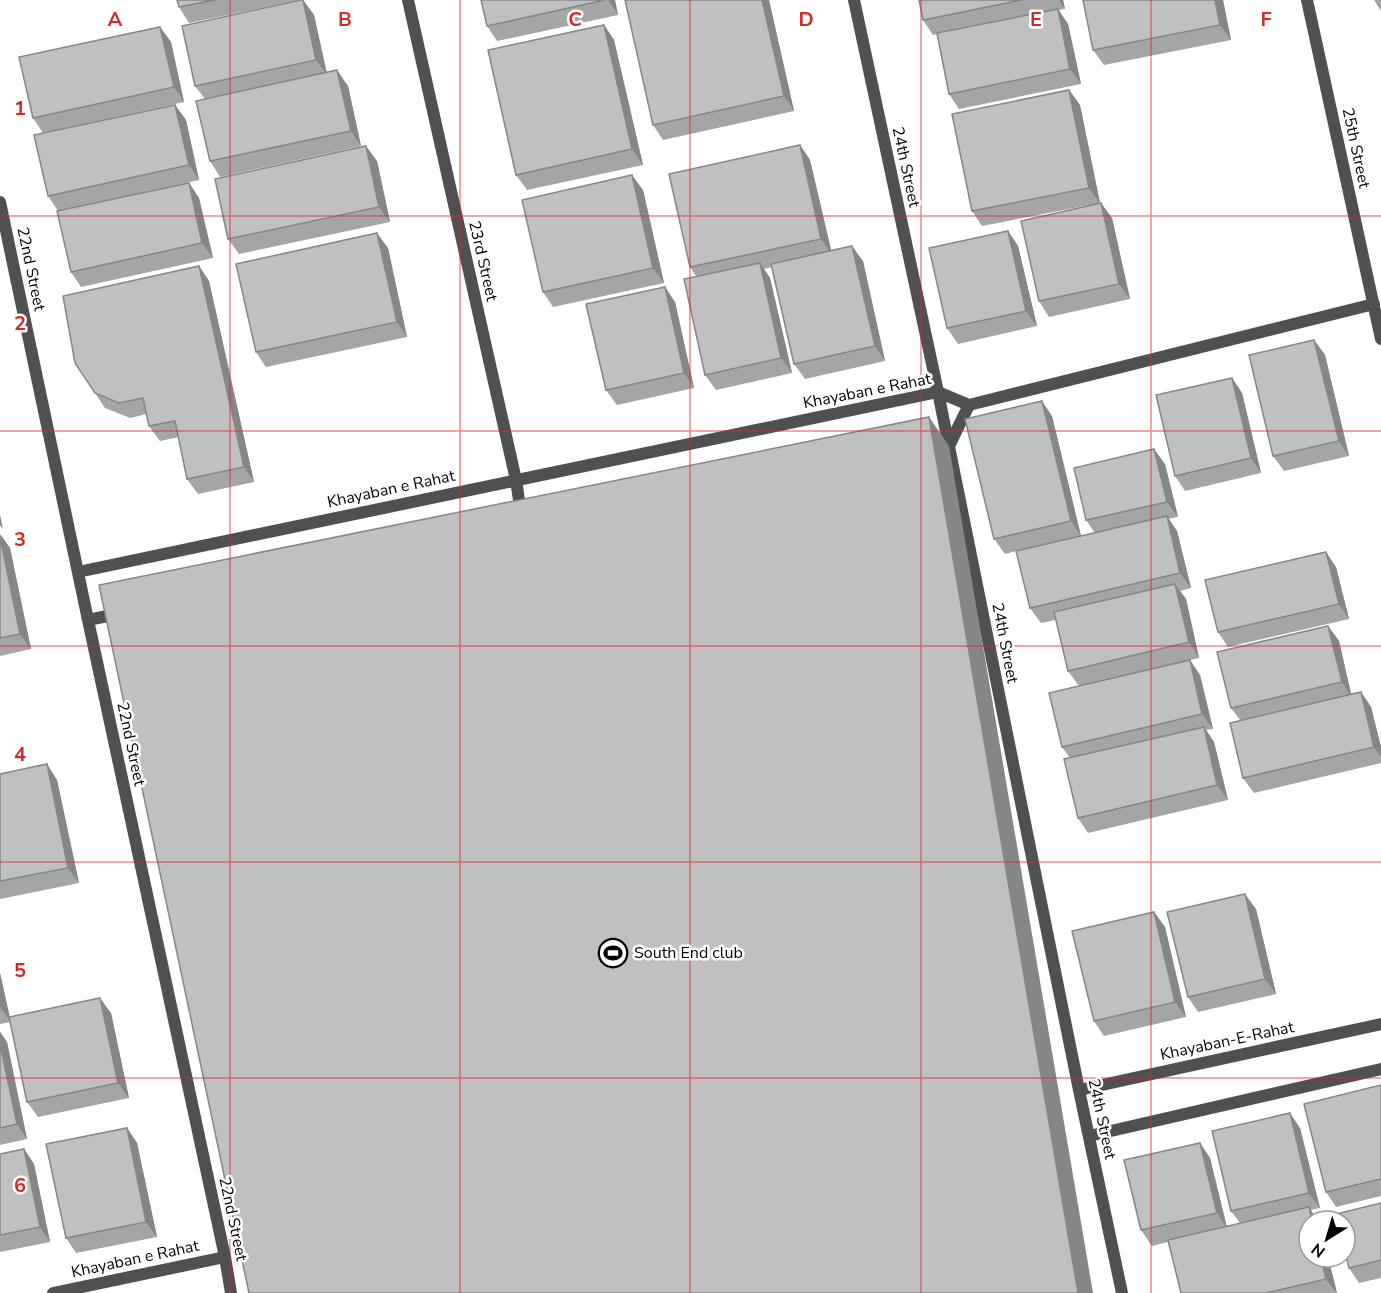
<svg xmlns="http://www.w3.org/2000/svg" width="1381" height="1293" font-family="'Nunito Sans',sans-serif">
  <style>
    .lines { fill: none; stroke-linecap: round; stroke-linejoin: round }
    .street { stroke: #505050; stroke-width: 12 }
    .wall { fill: #a5a5a5 }
    .shaded-wall { fill: #868686 }
    .building { fill: #c0c0c0; stroke: #868686; stroke-width: 1.5 }
    .grid { fill: none; stroke: #d62828; stroke-width: 1.5; stroke-opacity: 0.55 }
    .labels { text-anchor: middle; dominant-baseline: central; stroke-width: 5; stroke-linejoin: round; paint-order: stroke }
    .street-label { font-size: 16px; fill: #000; stroke: #fff }
    .poi-label { font-size: 16px; fill: #000; stroke: #fff; text-anchor: start }
    .grid-label { font-size: 20px; text-anchor: middle; font-weight: bold; fill: #d62828; stroke: #fff; stroke-width: 5; stroke-linejoin: round; paint-order: stroke }
  </style>
  <rect width="100%" height="100%" fill="#fff"/>
  <g class="lines">
    <path class="street" d="M408 0 516 480 521 514
      M854 0 938 392 1079 1090 1122 1293
      M1307 0 1381 339
      M0 202 88 620 225 1257 231 1293
      M969 405 1374 304
      M947 446H949L969 405
      M78 572 938 392 969 405
      M88 620 122 613
      M1079 1090 1381 1024
      M1089 1136 1381 1069
      M53 1293 225 1257"/>
  </g>
  <path class="wall" d="M177 0H299L189 23 179 7Z
    M303 0 314 15 327 73 348 86 361 146 220 177 210 161 205 99 195 86Z
    M481 0H615L618 15 497 41 487 26Z
    M627 0H769L794 111 663 140 653 125Z
    M919 0H1063L1065 9 1058 10 1068 24 1081 84 959 109 949 94 937 34 933 35 923 20Z
    M1083 0H1223L1231 40 1104 65 1093 50Z
    M1374 0H1381V11Z
    M604 25 614 40 643 165 527 190 516 175Z
    M160 27 171 42 184 102 43 133 33 118Z
    M1069 90 1080 105 1100 203 982 226 972 211Z
    M175 105 186 120 199 180 58 211 48 196Z
    M800 145 810 160 831 250 863 261 885 361 805 379 794 364 772 267 764 269 770 278 792 373 716 390 705 375 696 276 690 267Z
    M377 161 390 222 239 254 228 239Z
    M189 183 199 198 213 258 81 287 71 272Z
    M643 190 664 283 553 307 543 292Z
    M1112 218 1130 299 1049 317 1039 301Z
    M1008 231 1018 246 1037 326 958 344 947 328Z
    M388 248 407 337 266 367 256 352Z
    M199 266 209 281 254 482 198 494 187 479 179 437 160 441 149 426 147 414 130 418 105 408 95 393Z
    M675 302 694 388 617 405 606 390Z
    M1314 340 1325 355 1349 456 1284 471 1273 456Z
    M1232 378 1242 393 1261 473 1185 491 1175 476Z
    M1052 416 1081 536 1095 533 1086 520 1165 464 1178 517 1168 519 1177 531 1191 588 1180 591 1186 599 1199 658 1079 686 1068 671 1056 620 1041 623 1030 608 1016 551 1005 554 994 539Z
    M0 534 10 548 31 649 0 656Z
    M1336 567 1349 619 1228 647 1218 632Z
    M1328 626 1339 641 1351 694 1361 692 1371 707 1381 747V763L1254 793 1243 778 1240 720 1231 708Z
    M1200 675 1213 729 1206 730 1214 742 1228 800 1088 833 1078 818 1070 758 1062 747Z
    M0 774 57 780 79 883 0 899Z
    M1256 909 1276 994 1198 1012 1188 997Z
    M1154 912 1165 927 1186 1017 1104 1036 1094 1021Z
    M0 973 10 1020 111 1013 129 1098 38 1117 27 1102 11 1022 0 1024Z
    M0 1032 7 1042 27 1139 0 1145Z
    M1381 1085V1196L1336 1207 1326 1192Z
    M127 1128 137 1143 157 1237 76 1253 66 1238Z
    M1300 1128 1320 1208 1310 1210 1318 1221 1309 1257H1328L1337 1293H1181L1168 1242 1152 1246 1141 1230 1200 1143 1210 1158 1227 1227 1240 1223 1231 1211Z
    M24 1149 34 1164 50 1242 0 1252V1154Z
    M1381 1203V1278L1359 1283 1349 1268Z"/>
  <path class="shaded-wall" d="M303 0 314 15 327 75 316 60Z
    M608 0H615L618 15Z
    M762 0H769L794 111 784 96Z
    M1059 0H1063L1065 9Z
    M1215 0H1223L1231 40 1220 25Z
    M1058 9 1068 24 1081 84 1070 69Z
    M604 25 614 40 643 165 632 149Z
    M160 27 171 42 184 102 174 87Z
    M337 70 348 86 361 146 351 131Z
    M1069 90 1080 105 1100 203 1089 188Z
    M175 105 186 120 199 180 189 165Z
    M800 145 810 160 832 254 821 239Z
    M366 146 377 161 390 222 379 207Z
    M632 175 643 190 664 283 653 268Z
    M189 183 199 198 213 258 202 243Z
    M1101 203 1112 218 1130 299 1119 284Z
    M1008 231 1018 246 1037 326 1026 311Z
    M377 233 388 248 407 337 397 322Z
    M852 246 863 261 885 361 875 346Z
    M760 263 770 278 792 373 781 358Z
    M199 266 209 281 254 482 244 467Z
    M665 287 675 302 694 388 684 373Z
    M1314 340 1325 355 1349 456 1339 441Z
    M1232 378 1242 393 1261 473 1251 458Z
    M1042 401 1052 416 1081 536 1071 521Z
    M929 417 949 446 1093 1293H1078Z
    M1154 449 1165 464 1178 517 1167 502Z
    M0 515 3 529 0 525Z
    M1167 516 1177 531 1191 588 1180 573Z
    M0 534 10 548 31 649 20 634Z
    M1326 552 1336 567 1349 619 1339 604Z
    M1175 584 1186 599 1199 658 1189 642Z
    M1328 626 1339 641 1352 698 1342 682Z
    M1190 660 1200 675 1213 729 1202 714Z
    M1361 692 1371 707 1381 747V757L1374 747Z
    M1204 727 1214 742 1228 800 1217 785Z
    M47 764 57 780 79 883 68 868Z
    M1245 894 1256 909 1276 994 1265 979Z
    M1154 912 1165 927 1186 1017 1175 1002Z
    M0 973 11 1022 0 1007Z
    M100 998 111 1013 129 1098 118 1083Z
    M0 1032 7 1042 27 1139 17 1124 0 1044Z
    M1290 1113 1300 1128 1320 1208 1309 1193Z
    M127 1128 137 1143 157 1237 146 1222Z
    M1200 1143 1210 1158 1227 1228 1217 1213Z
    M24 1149 34 1164 50 1242 40 1227Z
    M1309 1207 1318 1221H1312Z
    M1321 1257H1328L1337 1293 1326 1279Z"/>
  <path class="building" d="M177 0H215L179 7Z
    M301 0H303L316 60 195 86 182 26Z
    M481 0H605L487 26Z
    M625 0H762L784 96 653 125Z
    M919 0H1022L923 20Z
    M1083 0H1215L1220 25 1093 50Z
    M1058 9 1070 69 949 94 937 33Z
    M604 25 632 149 516 175 488 50Z
    M160 27 174 87 33 118 19 57Z
    M337 70 351 131 210 161 196 101Z
    M1069 90 1089 188 972 211 952 114Z
    M175 105 189 165 48 196 34 135Z
    M800 145 821 239 690 267 669 174Z
    M366 146 379 207 228 239 215 179Z
    M632 175 653 268 543 292 522 200Z
    M189 183 202 243 71 272 57 211Z
    M1101 203 1119 284 1039 301 1021 221Z
    M1008 231 1026 311 947 328 929 248Z
    M377 233 397 322 256 352 236 264Z
    M852 246 875 346 794 364 771 264Z
    M760 263 781 358 705 375 684 279Z
    M199 266 244 467 187 479 175 421 149 426 143 398 119 403 95 393 75 363 63 296Z
    M665 287 684 373 606 390 586 304Z
    M1314 340 1339 441 1273 456 1249 355Z
    M1232 378 1251 458 1175 476 1156 395Z
    M1042 401 1071 521 994 539 965 419Z
    M929 417 1078 1293H249L99 585Z
    M1154 449 1167 502 1086 520 1074 468Z
    M1167 516 1180 573 1030 608 1016 551Z
    M0 537 20 634 0 638Z
    M1326 552 1339 604 1218 632 1205 580Z
    M1175 584 1189 642 1068 671 1054 612Z
    M1328 626 1342 682 1231 708 1217 652Z
    M1190 660 1202 714 1062 747 1049 693Z
    M1361 692 1374 747 1243 778 1230 723Z
    M1204 727 1217 785 1078 818 1064 759Z
    M47 764 68 868 0 881V774Z
    M1245 894 1265 979 1188 997 1167 912Z
    M1154 912 1175 1002 1094 1021 1072 931Z
    M100 998 118 1083 27 1102 9 1017Z
    M0 1044 17 1124 0 1128Z
    M1381 1085V1179L1326 1192 1304 1104Z
    M1290 1113 1309 1193 1231 1211 1212 1131Z
    M127 1128 146 1222 66 1238 46 1144Z
    M1200 1143 1217 1213 1141 1230 1124 1160Z
    M24 1149 40 1227 0 1235V1154Z
    M1381 1203V1260L1349 1268 1345 1252V1221H1338L1336 1214Z
    M1309 1207 1312 1221H1309V1257H1321L1326 1279 1266 1293H1181L1168 1240Z"/>
  <path class="grid" d="M230 0V1293M460 0V1293M690 0V1293M921 0V1293M1151 0V1293M0 216H1381M0 431H1381M0 646H1381M0 862H1381M0 1078H1381"/>
  <defs>
    <g id="stadium-ring" transform="scale(1.5)"><circle r="9.5" fill="#fff" stroke="#000" stroke-width="1.5"/><path d="M0-5a6.5 5 0 1 0 0 10a6.5 5 0 1 0 0-10ZM-3.5-1.8h7v3.6h-7Z" fill="#000"/></g>
  </defs>
  <g fill-rule="evenodd">
    <use href="#stadium-ring" x="613" y="953"/>
  </g>
  <g class="labels">
    <g class="street-label">
      <text transform="translate(1356 148) rotate(78)">25th Street</text>
      <text transform="translate(906 167) rotate(78)">24th Street</text>
      <text transform="translate(483 261) rotate(77)">23rd Street</text>
      <text transform="translate(31 269) rotate(78)">22nd Street</text>
      <text transform="translate(867 391) rotate(-11)">Khayaban e Rahat</text>
      <text transform="translate(391 489) rotate(-12)">Khayaban e Rahat</text>
      <text transform="translate(1005 643) rotate(79)">24th Street</text>
      <text transform="translate(131 744) rotate(78)">22nd Street</text>
      <text transform="translate(1227 1041) rotate(-12)">Khayaban-E-Rahat</text>
      <text transform="translate(1102 1119) rotate(78)">24th Street</text>
      <text transform="translate(233 1219) rotate(78)">22nd Street</text>
      <text transform="translate(135 1259) rotate(-12)">Khayaban e Rahat</text>
    </g>
    <g class="poi-label">
      <text x="634" y="953">South End club</text>
    </g>
  </g>
  <g class="grid-label">
    <text x="115" y="26">A</text>
    <text x="345" y="26">B</text>
    <text x="575" y="26">C</text>
    <text x="806" y="26">D</text>
    <text x="1036" y="26">E</text>
    <text x="1266" y="26">F</text>
    <text x="20" y="115">1</text>
    <text x="20" y="330">2</text>
    <text x="20" y="546">3</text>
    <text x="20" y="761">4</text>
    <text x="20" y="977">5</text>
    <text x="20" y="1192">6</text>
  </g>
  <g transform="translate(1327 1239) rotate(217)"><circle r="28" fill="#ffffff" stroke="#999999" stroke-width="1.5"/>
  <path d="M0-4.5L10 22L0 15L-10 22Z" fill="#000000"/>
  <text y="-9" font-size="16" font-weight="bold" text-anchor="middle" fill="#000000">N</text>
  </g>
</svg>
